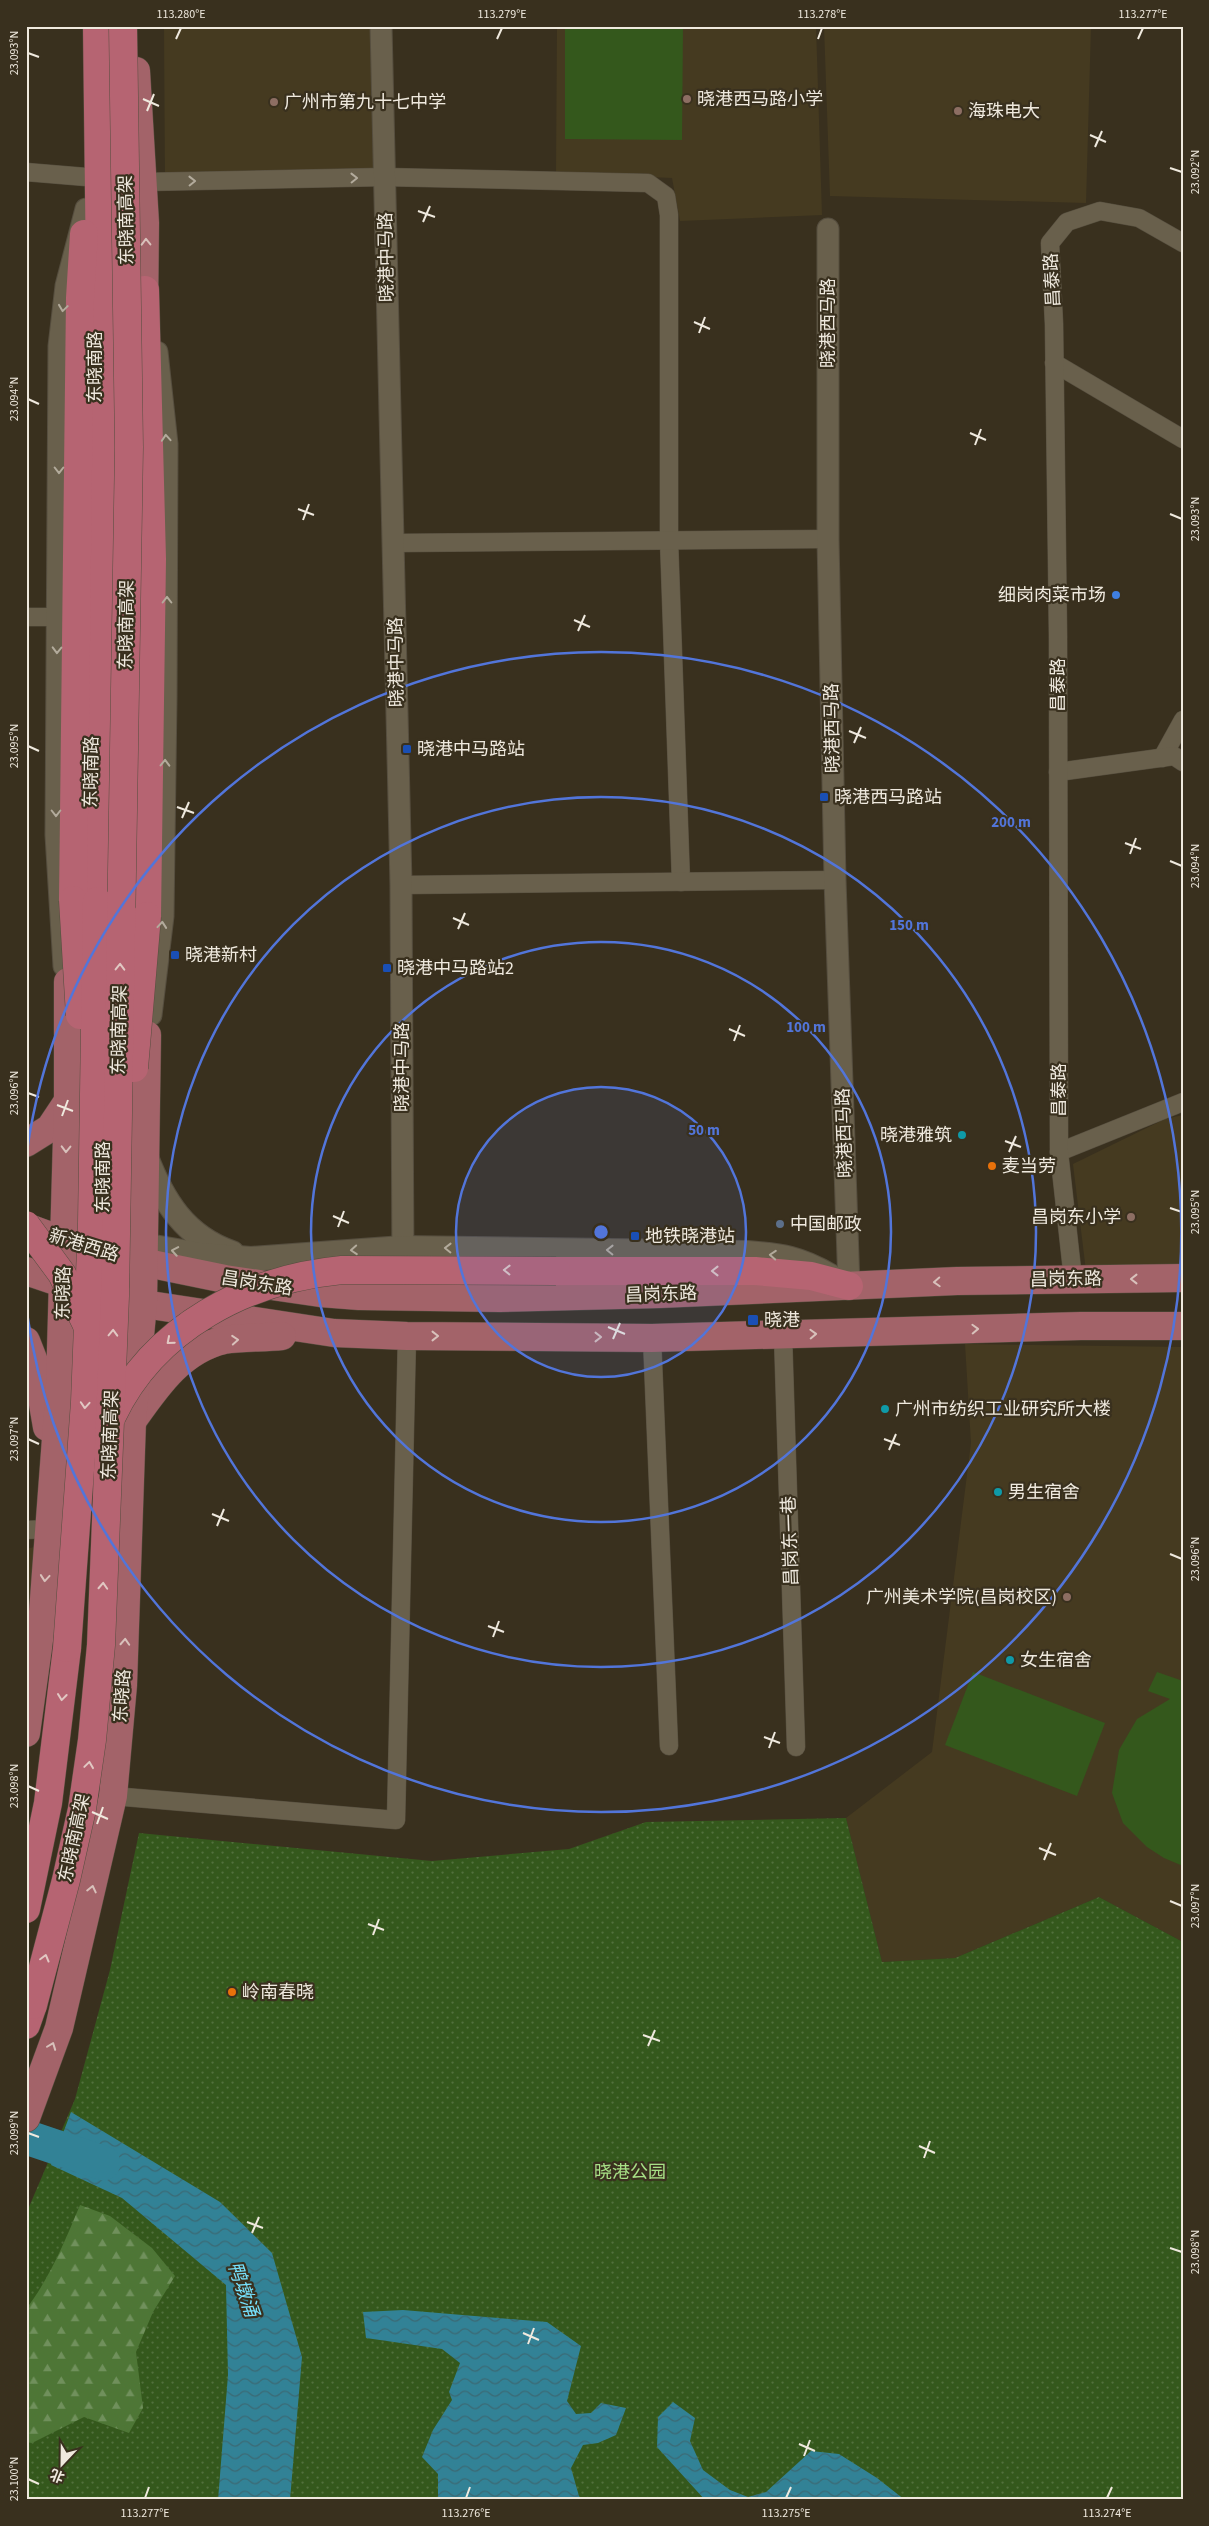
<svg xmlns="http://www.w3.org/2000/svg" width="1209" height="2526" viewBox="0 0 1209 2526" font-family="'Source Sans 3','Noto Sans SC',sans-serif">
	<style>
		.built { fill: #453a20 }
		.green { fill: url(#green-dots) }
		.forest { fill: url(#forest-firs) }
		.pitch { fill: #34581c }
		.water { fill: url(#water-waves) }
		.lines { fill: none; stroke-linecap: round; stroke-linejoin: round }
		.river { stroke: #328296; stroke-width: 35 }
		.minor-casing { stroke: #564e3f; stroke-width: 19 }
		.tertiary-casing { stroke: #564e3f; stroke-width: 23 }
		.secondary-casing { stroke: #564e3f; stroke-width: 26 }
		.primary-casing { stroke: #564e3f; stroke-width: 29 }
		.trunk-casing { stroke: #564e3f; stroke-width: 29 }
		.minor { stroke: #69604c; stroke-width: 18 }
		.tertiary { stroke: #69604c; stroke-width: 21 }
		.secondary { stroke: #69604c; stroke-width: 24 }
		.primary { stroke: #a36369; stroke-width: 28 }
		.trunk { stroke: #b66472; stroke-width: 28 }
		.trunk-bridge-casing { stroke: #564e3f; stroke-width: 29; stroke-linecap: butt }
		.trunk-bridge { stroke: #b66472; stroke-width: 28 }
		.oneway { stroke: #b3ab9c }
		.oneway2 { stroke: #d8c1bb }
		.oneway3 { stroke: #e1c8c3 }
		.ticks { fill: none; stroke: #efe9de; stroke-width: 2 }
		.ring { fill: none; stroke: #5275da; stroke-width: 2.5 }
		.education-dot { fill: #8d6e63; stroke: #39301e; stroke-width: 2 }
		.shop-dot { fill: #3f7fe0; stroke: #39301e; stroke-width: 2 }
		.transit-dot { fill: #1a4fb4; stroke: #39301e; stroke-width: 2 }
		.culture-dot { fill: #0f9aa8; stroke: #39301e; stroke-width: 2 }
		.food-dot { fill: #e8710a; stroke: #39301e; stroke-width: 2 }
		.service-dot { fill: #5c6f8a; stroke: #39301e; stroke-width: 2 }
		.labels { text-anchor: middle; stroke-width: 4.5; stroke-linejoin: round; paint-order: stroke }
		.poi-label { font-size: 18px; fill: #efe9de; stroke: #39301e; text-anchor: start }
		.street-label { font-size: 18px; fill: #efe9de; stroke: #39301e }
		.park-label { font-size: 18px; fill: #a7e086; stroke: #39301e }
		.water-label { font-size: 19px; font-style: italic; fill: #76e1fd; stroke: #39301e }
		.centre { fill: #5275da; stroke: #39301e; stroke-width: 2.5 }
		.ring-label { font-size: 15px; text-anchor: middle; font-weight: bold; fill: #5275da; stroke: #39301e; stroke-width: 4.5; stroke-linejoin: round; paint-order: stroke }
		.neatline { fill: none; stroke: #efe9de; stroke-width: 2 }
		.ticks-label { font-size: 12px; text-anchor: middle; fill: #efe9de }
	</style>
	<defs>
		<pattern id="green-dots" width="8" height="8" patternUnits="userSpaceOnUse" patternTransform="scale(1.25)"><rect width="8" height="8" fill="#34581c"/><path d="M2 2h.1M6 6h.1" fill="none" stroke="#52703d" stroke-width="1.8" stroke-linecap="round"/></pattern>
		<pattern id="forest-firs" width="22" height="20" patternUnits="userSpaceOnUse" patternTransform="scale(1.25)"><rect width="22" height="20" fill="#4e7636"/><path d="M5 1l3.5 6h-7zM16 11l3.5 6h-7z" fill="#70905c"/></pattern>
		<pattern id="water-waves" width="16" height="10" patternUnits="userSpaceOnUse" patternTransform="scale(1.25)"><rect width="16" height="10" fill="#328296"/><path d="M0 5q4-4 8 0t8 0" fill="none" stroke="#3b6a75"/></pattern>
	</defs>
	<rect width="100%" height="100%" fill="#39301e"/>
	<g class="built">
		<polygon points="164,26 381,26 384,177 165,181"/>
		<polygon points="557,26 816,26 822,215 680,221 672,178 556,173"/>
		<polygon points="824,26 1091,26 1086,203 830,196"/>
		<polygon points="1183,1115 1183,1271 1086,1271 1073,1164 1165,1119"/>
		<polygon points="965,1344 1183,1347 1183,1942 1099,1897 955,1958 882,1962 846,1818 932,1752 971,1443"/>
		<polygon points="34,1547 26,1645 26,1549"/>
	</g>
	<polygon class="green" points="846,1818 882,1962 955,1958 1099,1897 1183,1942 1183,2500 26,2500 26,2214 75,2099 110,1970 139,1833 432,1861 569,1849 646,1822"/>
	<path class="forest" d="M 80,2205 L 110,2216 L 152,2248 L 175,2276 L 153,2312 L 136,2352 L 143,2408 L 129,2433 L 84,2417 L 32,2443 L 26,2442 L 26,2309 C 50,2278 65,2241 80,2205 Z"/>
	<g class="pitch">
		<polygon points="565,26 683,26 682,140 565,139"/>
		<polygon points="973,1672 1105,1723 1077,1796 945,1745"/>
		<polygon points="1157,1672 1183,1681 1183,1866 1164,1858 1147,1847 1123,1823 1112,1793 1119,1750 1137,1719 1170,1699 1148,1691"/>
	</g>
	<g class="water">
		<polygon points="71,2112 220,2202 272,2253 302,2357 290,2500 218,2500 228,2375 226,2285 122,2198 51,2165"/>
		<polygon points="403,2310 547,2322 581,2346 567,2401 576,2414 591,2413 601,2403 626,2408 616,2435 598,2443 583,2445 571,2468 579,2496 582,2500 438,2500 438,2474 422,2457 433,2430 452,2400 449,2392 460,2363 442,2349 366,2338 363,2312"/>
		<polygon points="673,2402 695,2418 690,2441 703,2470 730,2490 748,2497 766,2492 811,2451 839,2454 877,2478 905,2500 705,2500 657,2447 658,2417"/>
	</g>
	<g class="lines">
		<polyline class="river" points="26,2137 103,2163"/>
		<g class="minor-casing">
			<g id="minor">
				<polyline points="26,172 86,177"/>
				<polyline points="143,182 384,177 648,183 666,196 669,215 669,540 681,882"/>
				<polyline points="1054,363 1183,439"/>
				<polyline points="393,543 828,539"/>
				<polyline points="26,617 58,617"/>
				<polyline points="1162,758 1183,720"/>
				<polyline points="1058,772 1174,756 1183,762"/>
				<polyline points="401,885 835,880"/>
				<polyline points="1059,1152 1183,1102"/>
				<polyline points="1073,1279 1059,1152 1058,636 1054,324 1050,243 1067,222 1100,211 1139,218 1183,243"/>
				<polyline points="783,1335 796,1747"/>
				<polyline points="652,1338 669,1746"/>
				<polyline points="26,1530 49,1529"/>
				<polyline points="113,1796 396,1820 407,1336"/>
			</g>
		</g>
		<g class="tertiary-casing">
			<g id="tertiary">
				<polyline points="381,26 401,885 403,1265"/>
				<polyline points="828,229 828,539 835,880 849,1286"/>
				<polyline points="64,966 56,835 59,346 66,286 86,209"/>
				<polyline points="151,1015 163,916 166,697 167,444 157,352"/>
			</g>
		</g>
		<g class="secondary-casing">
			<g id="secondary">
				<path d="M 146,1157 C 163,1201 185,1237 232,1253"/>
				<path d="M 125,1242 L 200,1255 L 251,1259 L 403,1248 L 747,1253 C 783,1256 799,1258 830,1276"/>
			</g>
		</g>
		<g class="primary-casing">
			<g id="primary">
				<polyline points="136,71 145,223 144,313"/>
				<polyline points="26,1143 50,1128 68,1101"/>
				<polyline points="26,1227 64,1241 142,1262 225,1279 320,1293 359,1296 500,1298 660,1294 957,1281 1183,1278"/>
				<polyline points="26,1271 85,1291"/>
				<polyline points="124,1301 334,1333 407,1336 652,1338 1081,1326 1183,1326"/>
				<polyline points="26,1341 37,1369 47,1427"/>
				<path d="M 133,1420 C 157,1386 181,1350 224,1340 C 243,1337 263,1338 282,1336"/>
				<polyline points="26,1733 43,1612 60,1385 68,1101 68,982"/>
				<polyline points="26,2118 59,2028 113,1796 123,1685 132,1421 143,1304 147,1035"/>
			</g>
		</g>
		<g class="trunk-casing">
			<g id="trunk">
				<polyline points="97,26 102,443 97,901"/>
				<polyline points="145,290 152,559 147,916"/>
				<polyline points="73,900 80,298 84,234"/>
				<polyline points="556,1271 755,1271 811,1276 849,1286"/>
				<polyline points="26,1909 48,1803 67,1648"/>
				<polyline points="26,2025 33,2005"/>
			</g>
		</g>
		<use href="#minor" class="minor"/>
		<use href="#tertiary" class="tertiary"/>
		<use href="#secondary" class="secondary"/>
		<use href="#primary" class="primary"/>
		<use href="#trunk" class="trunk"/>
		<g class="trunk-bridge-casing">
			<g id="trunk-bridge">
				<polyline points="73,900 80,1015"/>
				<polyline points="134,1068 147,916"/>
				<polyline points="26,1225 62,1274 86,1323"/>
				<path d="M 112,1416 C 154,1327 248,1279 342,1270 L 556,1271"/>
				<polyline points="67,1648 85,1402 92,1223 97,901"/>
				<polyline points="33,2005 66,1880 82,1809 92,1740 101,1645 115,1296 129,447 123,26"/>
			</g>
		</g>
		<use href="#trunk-bridge" class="trunk-bridge"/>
	</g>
	<defs><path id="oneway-chevron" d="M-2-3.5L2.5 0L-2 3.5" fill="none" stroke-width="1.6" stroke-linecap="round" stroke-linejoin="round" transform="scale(1.25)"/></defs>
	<g class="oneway">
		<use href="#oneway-chevron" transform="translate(354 178) rotate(-1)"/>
		<use href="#oneway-chevron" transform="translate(192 181) rotate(-1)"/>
		<use href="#oneway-chevron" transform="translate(63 308) rotate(98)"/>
		<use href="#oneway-chevron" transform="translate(166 438) rotate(-94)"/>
		<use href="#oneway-chevron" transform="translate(59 470) rotate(90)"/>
		<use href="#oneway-chevron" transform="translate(167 600) rotate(-90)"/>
		<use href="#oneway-chevron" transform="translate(57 650) rotate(91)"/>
		<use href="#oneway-chevron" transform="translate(165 763) rotate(-89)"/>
		<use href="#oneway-chevron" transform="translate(56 813) rotate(90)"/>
		<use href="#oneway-chevron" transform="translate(162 925) rotate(-85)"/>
		<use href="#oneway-chevron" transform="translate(448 1248) rotate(-179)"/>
		<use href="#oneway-chevron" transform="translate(354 1250) rotate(176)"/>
		<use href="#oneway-chevron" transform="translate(610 1250) rotate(-179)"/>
		<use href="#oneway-chevron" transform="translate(175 1251) rotate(-170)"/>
		<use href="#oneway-chevron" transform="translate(773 1255) rotate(-176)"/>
	</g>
	<g class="oneway2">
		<use href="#oneway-chevron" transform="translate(146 242) rotate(-91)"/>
		<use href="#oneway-chevron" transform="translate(66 1149) rotate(91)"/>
		<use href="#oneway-chevron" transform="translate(1134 1279) rotate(180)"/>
		<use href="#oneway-chevron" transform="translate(937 1282) rotate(177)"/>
		<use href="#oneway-chevron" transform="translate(975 1329) rotate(-2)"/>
		<use href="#oneway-chevron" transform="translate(813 1334) rotate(-2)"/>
		<use href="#oneway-chevron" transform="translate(435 1336)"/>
		<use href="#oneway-chevron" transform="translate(598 1337)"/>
		<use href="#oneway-chevron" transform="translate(235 1340) rotate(-4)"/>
		<use href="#oneway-chevron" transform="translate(45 1578) rotate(95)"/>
		<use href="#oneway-chevron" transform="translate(125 1642) rotate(-87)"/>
		<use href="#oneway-chevron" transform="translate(92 1889) rotate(-77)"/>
		<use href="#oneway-chevron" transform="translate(52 2046) rotate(-69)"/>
	</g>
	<g class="oneway3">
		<use href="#oneway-chevron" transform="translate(120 967) rotate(-89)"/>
		<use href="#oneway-chevron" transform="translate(507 1270) rotate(-179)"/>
		<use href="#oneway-chevron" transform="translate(715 1271) rotate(-180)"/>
		<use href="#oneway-chevron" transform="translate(113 1333) rotate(-88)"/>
		<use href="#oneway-chevron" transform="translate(170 1341) rotate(139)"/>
		<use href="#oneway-chevron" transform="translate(85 1405) rotate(94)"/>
		<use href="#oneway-chevron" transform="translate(103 1586) rotate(-87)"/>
		<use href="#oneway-chevron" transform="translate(62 1697) rotate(97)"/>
		<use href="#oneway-chevron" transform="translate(89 1765) rotate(-82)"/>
		<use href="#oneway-chevron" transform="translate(45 1958) rotate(-75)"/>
	</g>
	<path class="ticks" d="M 176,39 L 181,28M 497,39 L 502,28M 818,39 L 822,28M 1138,39 L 1143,28M 28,53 L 39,57M 143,99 L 159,106M 147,111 L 154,94M 1090,135 L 1106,142M 1095,147 L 1102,131M 1170,168 L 1182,172M 418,211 L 435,217M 423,222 L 430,206M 694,322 L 710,329M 699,333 L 705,317M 28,399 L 39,404M 970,433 L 986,440M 975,445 L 981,429M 298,509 L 314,515M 1170,514 L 1182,519M 303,520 L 309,504M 574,620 L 590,627M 578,631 L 585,615M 849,731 L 866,738M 854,743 L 861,727M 28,746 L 39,751M 177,807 L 194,813M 182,818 L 189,802M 1125,843 L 1141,849M 1130,854 L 1136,838M 1170,861 L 1182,866M 453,918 L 469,925M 458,929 L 465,913M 729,1029 L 745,1036M 734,1041 L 740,1025M 28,1093 L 39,1097M 57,1105 L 73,1111M 62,1116 L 68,1100M 1005,1141 L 1021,1147M 1009,1152 L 1016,1136M 1170,1208 L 1182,1212M 333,1216 L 349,1223M 338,1227 L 344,1211M 608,1327 L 625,1334M 613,1339 L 620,1323M 28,1439 L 39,1444M 884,1439 L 900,1445M 889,1450 L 896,1434M 212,1514 L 229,1521M 217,1526 L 224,1509M 1170,1554 L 1182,1559M 488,1626 L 504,1632M 493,1637 L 499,1621M 764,1737 L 780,1743M 769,1748 L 775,1732M 28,1786 L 39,1791M 92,1812 L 108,1819M 97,1824 L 103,1807M 1039,1848 L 1056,1855M 1044,1860 L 1051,1843M 1170,1901 L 1182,1906M 368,1924 L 384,1930M 373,1935 L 379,1919M 643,2035 L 660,2041M 648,2046 L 655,2030M 28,2133 L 39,2137M 919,2146 L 935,2153M 924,2158 L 930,2141M 247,2222 L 263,2228M 252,2233 L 259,2217M 1170,2248 L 1182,2252M 523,2333 L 539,2340M 528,2344 L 534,2328M 799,2444 L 815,2451M 804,2456 L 810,2440M 28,2479 L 39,2484M 145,2498 L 149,2487M 466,2498 L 470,2487M 786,2498 L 791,2487M 1107,2498 L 1112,2487"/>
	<circle cx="601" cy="1232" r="145" fill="#5275da" fill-opacity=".12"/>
	<g class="ring">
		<circle cx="601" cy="1232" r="145"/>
		<circle cx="601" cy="1232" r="290"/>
		<circle cx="601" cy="1232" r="435"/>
		<path d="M27 1151A580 580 0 1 1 27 1313"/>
	</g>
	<g class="education-dot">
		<circle cx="687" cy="99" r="5"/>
		<circle cx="274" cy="102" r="5"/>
		<circle cx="958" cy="111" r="5"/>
		<circle cx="1131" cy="1217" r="5"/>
		<circle cx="1067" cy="1597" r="5"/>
	</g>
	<circle class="shop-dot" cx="1116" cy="595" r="5"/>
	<g class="transit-dot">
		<rect x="402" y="744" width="10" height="10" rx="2.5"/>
		<rect x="819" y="792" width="10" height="10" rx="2.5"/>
		<rect x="170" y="950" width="10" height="10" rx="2.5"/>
		<rect x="382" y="963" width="10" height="10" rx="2.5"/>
		<rect x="630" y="1231" width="10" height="10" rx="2.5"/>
		<rect x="747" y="1314" width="12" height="12" rx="2.5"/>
	</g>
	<g class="culture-dot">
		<circle cx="962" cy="1135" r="5"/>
		<circle cx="885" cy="1409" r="5"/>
		<circle cx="998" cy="1492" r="5"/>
		<circle cx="1010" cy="1660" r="5"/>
	</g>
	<g class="food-dot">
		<circle cx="992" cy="1166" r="5"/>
		<circle cx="232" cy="1992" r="5"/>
	</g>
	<circle class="service-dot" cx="780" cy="1224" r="5"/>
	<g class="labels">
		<g class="poi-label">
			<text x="697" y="105">晓港西马路小学</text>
			<text x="284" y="108">广州市第九十七中学</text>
			<text x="968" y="117">海珠电大</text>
			<text x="1106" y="601" text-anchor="end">细岗肉菜市场</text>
			<text x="417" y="755">晓港中马路站</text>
			<text x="834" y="803">晓港西马路站</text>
			<text x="185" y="961">晓港新村</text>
			<text x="397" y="974">晓港中马路站2</text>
			<text x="952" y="1141" text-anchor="end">晓港雅筑</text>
			<text x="1002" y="1172">麦当劳</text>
			<text x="1121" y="1223" text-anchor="end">昌岗东小学</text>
			<text x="790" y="1230">中国邮政</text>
			<text x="645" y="1242">地铁晓港站</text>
			<text x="764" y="1326">晓港</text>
			<text x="895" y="1415">广州市纺织工业研究所大楼</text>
			<text x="1008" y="1498">男生宿舍</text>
			<text x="1057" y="1603" text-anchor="end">广州美术学院(昌岗校区)</text>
			<text x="1020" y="1666">女生宿舍</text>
			<text x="242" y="1998">岭南春晓</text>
		</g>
		<g class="street-label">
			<text transform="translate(126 220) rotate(-91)" y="6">东晓南高架</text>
			<text transform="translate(386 257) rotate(-91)" y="6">晓港中马路</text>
			<text transform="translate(1052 280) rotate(-93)" y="6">昌泰路</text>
			<text transform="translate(828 323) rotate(-90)" y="6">晓港西马路</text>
			<text transform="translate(95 367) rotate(-90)" y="6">东晓南路</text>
			<text transform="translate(126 625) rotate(-89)" y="6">东晓南高架</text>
			<text transform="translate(396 662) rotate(-91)" y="6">晓港中马路</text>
			<text transform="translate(1058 685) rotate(-90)" y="6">昌泰路</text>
			<text transform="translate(832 728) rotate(-91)" y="6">晓港西马路</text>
			<text transform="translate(91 772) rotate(-89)" y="6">东晓南路</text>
			<text transform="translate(119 1030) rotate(-89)" y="6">东晓南高架</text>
			<text transform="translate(402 1067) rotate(-90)" y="6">晓港中马路</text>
			<text transform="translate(1059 1090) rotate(-90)" y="6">昌泰路</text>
			<text transform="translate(844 1133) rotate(-92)" y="6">晓港西马路</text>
			<text transform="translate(103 1177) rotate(-90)" y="6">东晓南路</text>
			<text transform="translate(84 1245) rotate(17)" y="6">新港西路</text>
			<text transform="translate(1066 1279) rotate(-1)" y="6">昌岗东路</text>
			<text transform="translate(257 1283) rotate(9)" y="6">昌岗东路</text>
			<text transform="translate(63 1293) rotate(-89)" y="6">东晓路</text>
			<text transform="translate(661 1294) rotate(-2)" y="6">昌岗东路</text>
			<text transform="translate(110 1435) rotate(-88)" y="6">东晓南高架</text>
			<text transform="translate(790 1541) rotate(-92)" y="6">昌岗东一巷</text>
			<text transform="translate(122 1696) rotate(-86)" y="6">东晓路</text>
			<text transform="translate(74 1838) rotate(-78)" y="6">东晓南高架</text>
		</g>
		<g class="park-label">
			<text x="630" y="2178">晓港公园</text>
		</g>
		<g class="water-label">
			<text transform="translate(244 2289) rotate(71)" y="7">鸭墩涌</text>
		</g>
	</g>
	<circle cx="601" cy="1232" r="8" class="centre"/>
	<g class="ring-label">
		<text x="1011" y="827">200 m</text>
		<text x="909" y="930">150 m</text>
		<text x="806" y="1032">100 m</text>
		<text x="704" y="1135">50 m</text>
	</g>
	<rect width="1209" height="2526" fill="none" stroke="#39301e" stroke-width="55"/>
	<g transform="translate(62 2464) rotate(202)" stroke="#39301e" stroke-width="4" paint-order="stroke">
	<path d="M0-4L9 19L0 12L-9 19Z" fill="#efe9de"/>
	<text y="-8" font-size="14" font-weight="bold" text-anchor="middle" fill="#efe9de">北</text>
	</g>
	<rect x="28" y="28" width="1154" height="2470" class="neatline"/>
	<g class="ticks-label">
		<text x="181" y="18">113.280°E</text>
		<text x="502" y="18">113.279°E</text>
		<text x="822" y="18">113.278°E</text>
		<text x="1143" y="18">113.277°E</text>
		<text transform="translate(14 53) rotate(-90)" y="4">23.093°N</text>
		<text transform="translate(1195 172) rotate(-90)" y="4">23.092°N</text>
		<text transform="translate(14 399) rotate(-90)" y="4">23.094°N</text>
		<text transform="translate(1195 519) rotate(-90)" y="4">23.093°N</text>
		<text transform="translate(14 746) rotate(-90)" y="4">23.095°N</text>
		<text transform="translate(1195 866) rotate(-90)" y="4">23.094°N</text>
		<text transform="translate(14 1093) rotate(-90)" y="4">23.096°N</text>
		<text transform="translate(1195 1212) rotate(-90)" y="4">23.095°N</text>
		<text transform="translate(14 1439) rotate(-90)" y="4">23.097°N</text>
		<text transform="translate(1195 1559) rotate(-90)" y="4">23.096°N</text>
		<text transform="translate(14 1786) rotate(-90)" y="4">23.098°N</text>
		<text transform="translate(1195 1906) rotate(-90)" y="4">23.097°N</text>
		<text transform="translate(14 2133) rotate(-90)" y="4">23.099°N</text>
		<text transform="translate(1195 2252) rotate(-90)" y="4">23.098°N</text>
		<text transform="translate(14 2479) rotate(-90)" y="4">23.100°N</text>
		<text x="145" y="2517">113.277°E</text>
		<text x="466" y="2517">113.276°E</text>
		<text x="786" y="2517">113.275°E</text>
		<text x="1107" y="2517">113.274°E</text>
	</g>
</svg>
